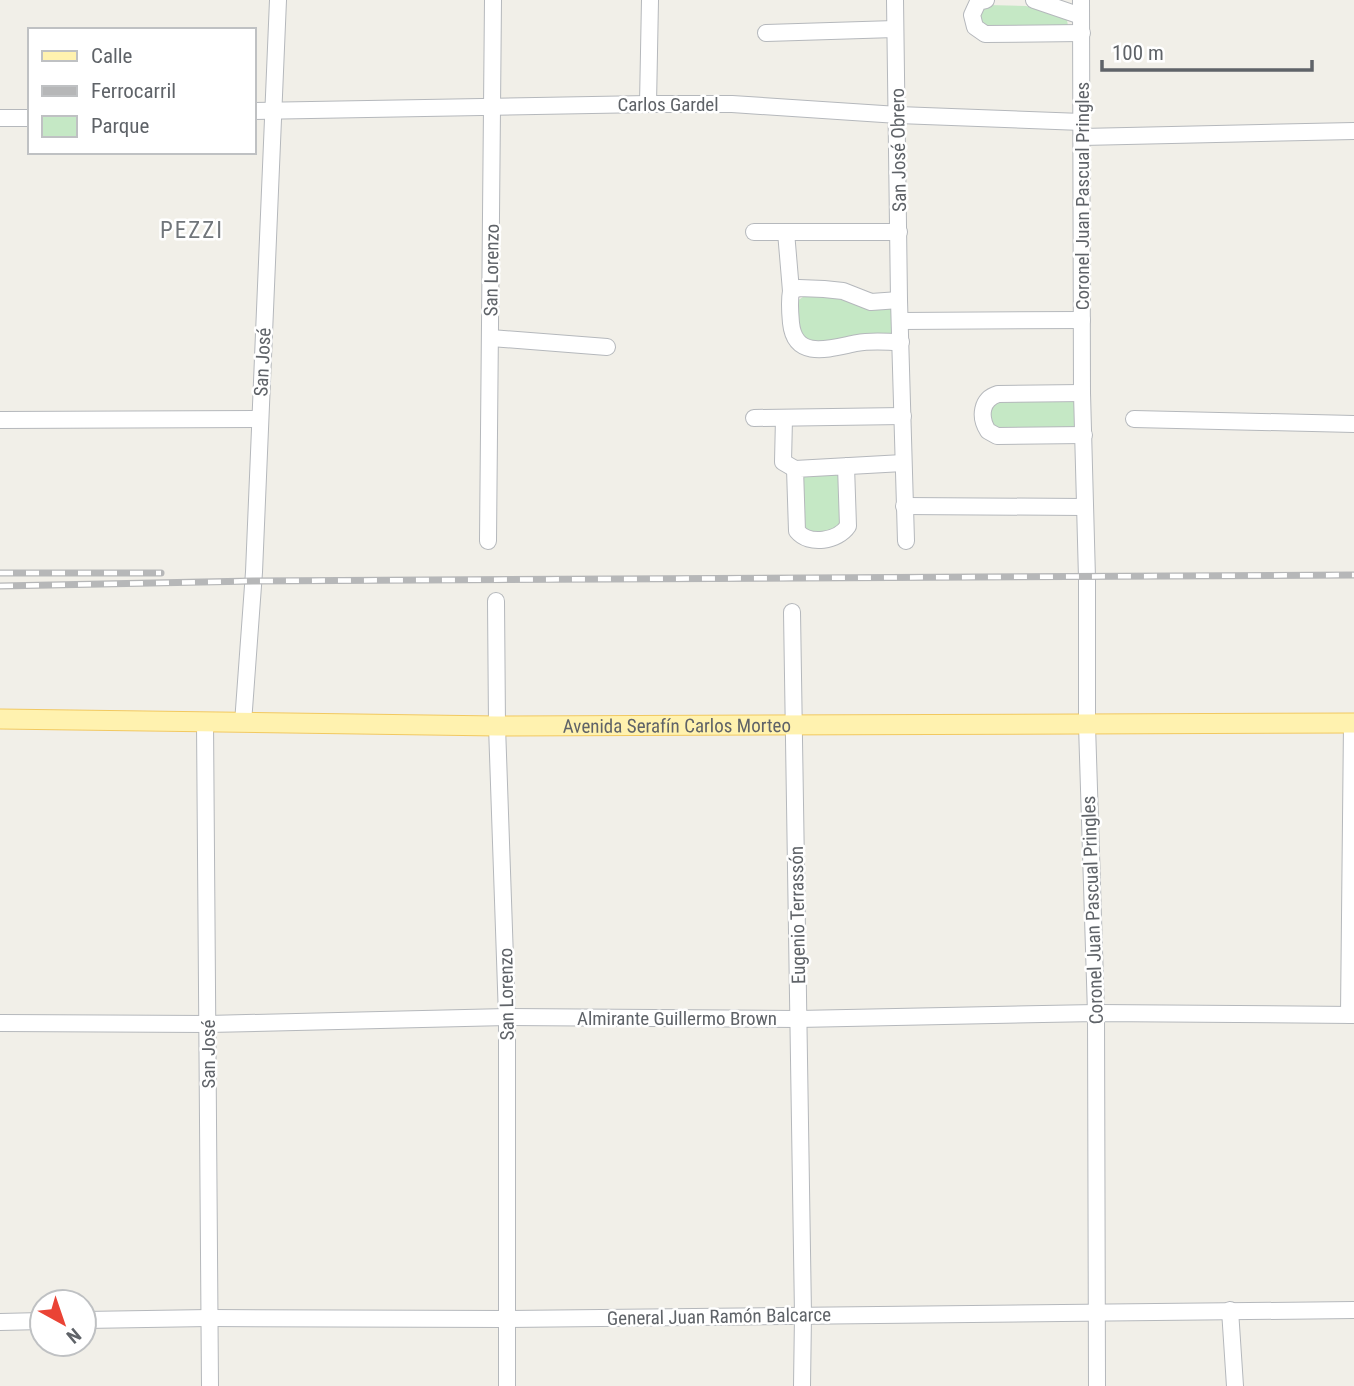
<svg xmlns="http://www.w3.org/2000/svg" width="1354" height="1386" viewBox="0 0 1354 1386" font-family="'Roboto Condensed',sans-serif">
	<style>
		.green { fill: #c5e8c5 }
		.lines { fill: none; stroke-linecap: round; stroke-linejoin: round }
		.minor-casing { stroke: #b5b8bc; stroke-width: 18 }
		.major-casing { stroke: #f2c960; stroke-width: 21 }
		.minor { stroke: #fff; stroke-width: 16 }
		.major { stroke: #fff2af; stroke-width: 19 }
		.rail-casing { stroke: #b6b7b8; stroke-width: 7 }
		.rail { stroke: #fff; stroke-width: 4.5; stroke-dasharray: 13; stroke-linecap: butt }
		.labels { text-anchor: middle; stroke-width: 5; stroke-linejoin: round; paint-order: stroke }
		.street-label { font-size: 19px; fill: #5f6368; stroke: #fff }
		.quarter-label { font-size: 23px; letter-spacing: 2px; fill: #70757a; stroke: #fff }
	</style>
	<rect width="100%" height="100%" fill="#f1efe8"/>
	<g class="green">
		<polygon points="988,5 1026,6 1067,20 1068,26 987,31 977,14 982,7"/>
		<path d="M 806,295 L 835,297 L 892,307 L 891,334 C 863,338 833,345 806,339 L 796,325 L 797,301 Z"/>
		<polygon points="1075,398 1075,428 1000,429 990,424 991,408 998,400"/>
		<polygon points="839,472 843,521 840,528 815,535 803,526 801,475"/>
	</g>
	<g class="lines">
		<g class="minor-casing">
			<g id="minor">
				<polyline points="895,0 899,300 906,541"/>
				<polyline points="986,0 978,2 972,15 975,27 985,34 1082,33"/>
				<polyline points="1034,0 1081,16"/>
				<polyline points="1081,0 1082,393 1087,578 1087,725 1096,1013 1097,1386"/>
				<polyline points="766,33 895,29"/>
				<polyline points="648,104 650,0"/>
				<polyline points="254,111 648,104 732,104 898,115 1082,122"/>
				<polyline points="0,118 30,118"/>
				<polyline points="1082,137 1354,131"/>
				<polyline points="754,232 899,232"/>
				<polyline points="786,232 791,291"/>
				<path d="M 899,300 L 871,302 L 843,291 L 824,289 L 799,288 L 791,291 C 789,302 790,312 791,323 C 795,361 831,348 857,343 C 871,340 887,342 901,342"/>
				<polyline points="901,321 1082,320"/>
				<polyline points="491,338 607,347"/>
				<path d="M 1082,393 L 998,394 C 981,399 979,417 988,431 L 997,436 L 1084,435"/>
				<polyline points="754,418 903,416"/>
				<polyline points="784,418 783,462 795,469"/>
				<polyline points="1134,419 1354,424"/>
				<polyline points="0,420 259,419"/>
				<path d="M 846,466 L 848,526 C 838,541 809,546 797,531 L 795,469 L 903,463"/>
				<polyline points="904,506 1084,507"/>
				<polyline points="488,541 493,0"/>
				<polyline points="496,601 497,726 507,1017 507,1386"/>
				<polyline points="792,612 803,1315 802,1386"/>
				<polyline points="205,722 210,1386"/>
				<polyline points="243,723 254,572 278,0"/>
				<polyline points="1349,1015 1352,723"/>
				<polyline points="0,1023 208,1024 507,1017 798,1019 1096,1013 1354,1015"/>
				<polyline points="1230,1310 1235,1386"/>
				<polyline points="84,1320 209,1318 507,1319 1354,1310"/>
				<polyline points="0,1322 42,1321"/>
			</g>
		</g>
		<g class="major-casing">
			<g id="major">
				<path id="s1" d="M 0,719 L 497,726 L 1354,723"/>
			</g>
		</g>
		<use href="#minor" class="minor"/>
		<use href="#major" class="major"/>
		<g class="rail-casing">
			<g id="rail">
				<polyline points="0,573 161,573"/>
				<polyline points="0,586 253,581 1354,575"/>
			</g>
		</g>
		<use href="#rail" class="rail"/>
	</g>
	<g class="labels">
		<g class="street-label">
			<text x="668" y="111">Carlos Gardel</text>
			<text transform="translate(898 150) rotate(-91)" y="7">San José Obrero</text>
			<text transform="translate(1082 196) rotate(-90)" y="7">Coronel Juan Pascual Pringles</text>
			<text transform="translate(491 270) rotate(-89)" y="7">San Lorenzo</text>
			<text transform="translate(262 362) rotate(-87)" y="7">San José</text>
			<text dy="7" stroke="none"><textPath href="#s1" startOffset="677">Avenida Serafín Carlos Morteo</textPath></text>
			<text transform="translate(1092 910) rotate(-92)" y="7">Coronel Juan Pascual Pringles</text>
			<text transform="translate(797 915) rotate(-91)" y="7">Eugenio Terrassón</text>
			<text transform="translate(506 994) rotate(-91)" y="7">San Lorenzo</text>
			<text x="677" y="1025">Almirante Guillermo Brown</text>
			<text transform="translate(208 1054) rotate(-90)" y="7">San José</text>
			<text transform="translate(719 1316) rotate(-1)" y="7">General Juan Ramón Balcarce</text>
		</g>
		<g class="quarter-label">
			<text x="192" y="238">PEZZI</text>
		</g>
	</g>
	<rect x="28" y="28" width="228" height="126" fill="#ffffff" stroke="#bfc1c3" stroke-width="2"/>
	<rect x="42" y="51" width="35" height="10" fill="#fff2af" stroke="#bfc1c3" stroke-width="2"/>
	<text x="91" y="63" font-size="21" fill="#5f6368">Calle</text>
	<rect x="42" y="86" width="35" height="10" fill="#b6b7b8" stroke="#bfc1c3" stroke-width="2"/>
	<text x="91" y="98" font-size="21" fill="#5f6368">Ferrocarril</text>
	<rect x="42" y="116" width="35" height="21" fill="#c5e8c5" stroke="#bfc1c3" stroke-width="2"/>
	<text x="91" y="133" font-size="21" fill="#5f6368">Parque</text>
	<g transform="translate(63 1323) rotate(140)"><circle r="33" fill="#ffffff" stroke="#bfc1c3" stroke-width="2"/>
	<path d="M0-5L12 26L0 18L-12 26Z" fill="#ea4335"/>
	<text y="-10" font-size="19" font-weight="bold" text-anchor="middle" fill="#5f6368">N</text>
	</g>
	<path d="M1102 60v10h210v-10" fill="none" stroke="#5f6368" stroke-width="3.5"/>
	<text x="1112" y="60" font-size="21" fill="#5f6368" stroke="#ffffff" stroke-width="5" paint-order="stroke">100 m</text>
</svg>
